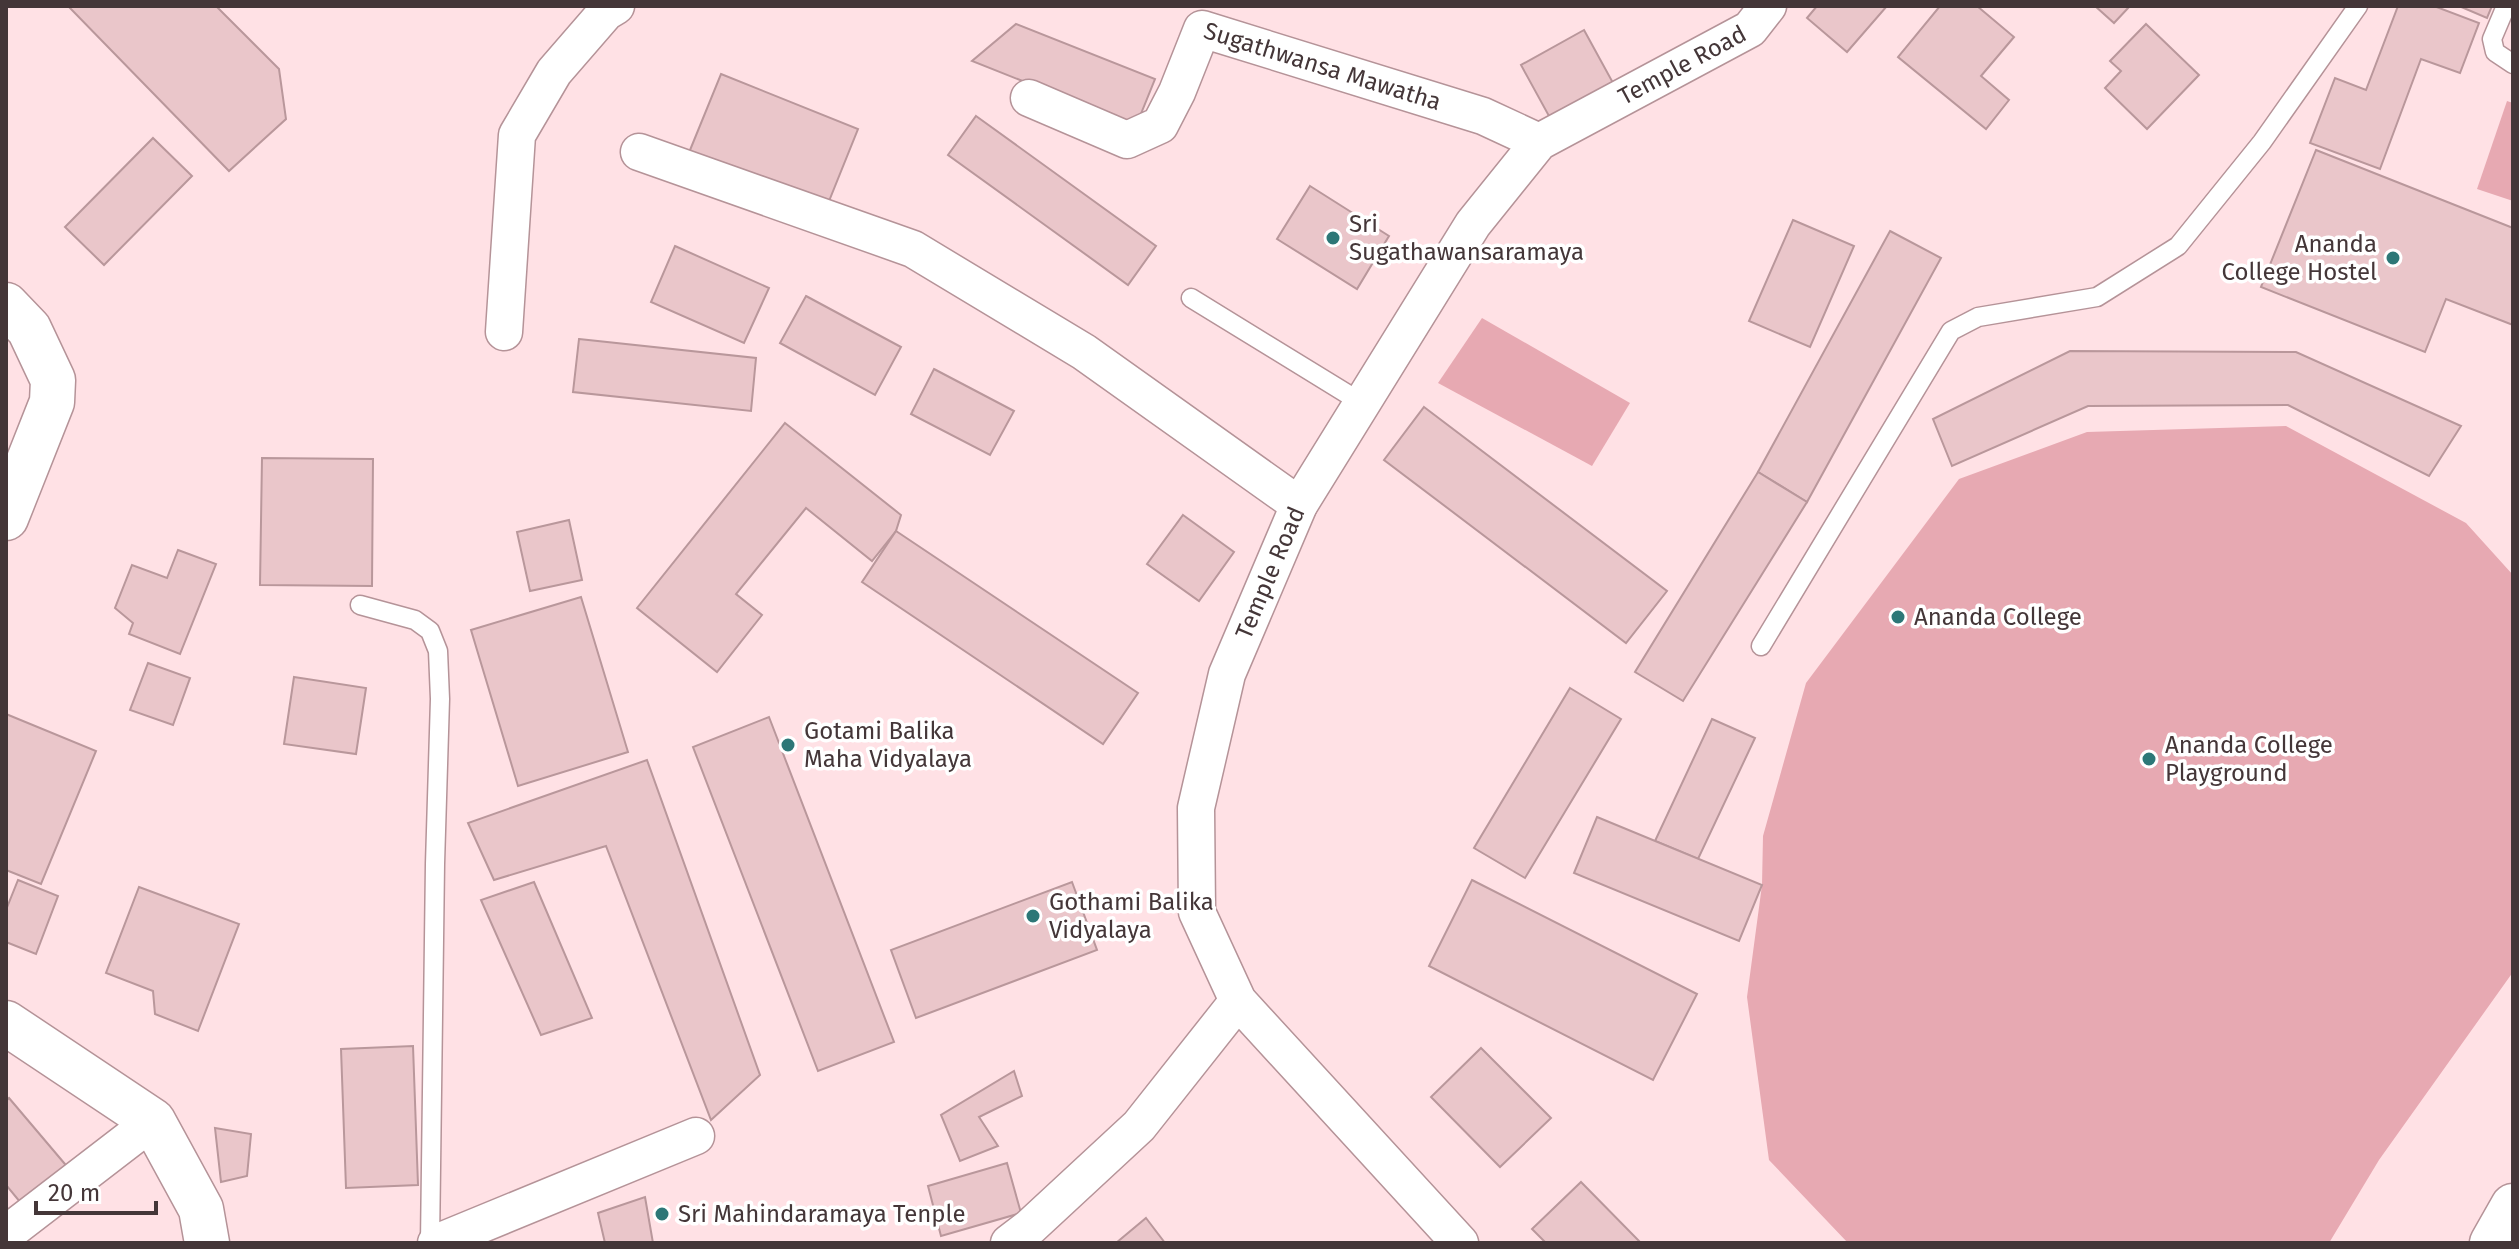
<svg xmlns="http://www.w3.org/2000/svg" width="2519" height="1249" viewBox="0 0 2519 1249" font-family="'Fira Sans',sans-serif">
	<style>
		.green { fill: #e7a9b2 }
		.building { fill: #eac6ca; stroke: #b9979b; stroke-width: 2 }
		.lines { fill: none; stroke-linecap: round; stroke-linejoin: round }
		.service-casing { stroke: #b59398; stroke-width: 21 }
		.minor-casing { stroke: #b59398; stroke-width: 39 }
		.tertiary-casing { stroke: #b59398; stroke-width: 47 }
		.secondary-casing { stroke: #b59398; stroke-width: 47 }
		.service { stroke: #fff; stroke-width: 18 }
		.minor { stroke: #fff; stroke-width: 36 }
		.tertiary { stroke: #fff; stroke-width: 44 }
		.secondary { stroke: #fff; stroke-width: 44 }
		.poi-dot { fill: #2d7777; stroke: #fff; stroke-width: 3 }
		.labels { text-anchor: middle; stroke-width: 7; stroke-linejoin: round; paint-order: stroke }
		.street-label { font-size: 24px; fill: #443638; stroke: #fff }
		.poi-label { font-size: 24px; fill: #443638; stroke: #fff; text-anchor: start }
	</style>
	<rect width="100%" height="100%" fill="#ffe1e5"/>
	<g class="green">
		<polygon points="2507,101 2513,103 2513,201 2477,189"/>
		<polygon points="1482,318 1630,403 1592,466 1438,383"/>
		<polygon points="2286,426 2466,523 2513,575 2513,972 2379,1160 2329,1243 1848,1243 1769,1160 1747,997 1762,885 1763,836 1806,683 1959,479 2087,432"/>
	</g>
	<g class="building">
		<polygon points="68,6 216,6 279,69 286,119 229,171"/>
		<polygon points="1817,6 1887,6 1847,52 1807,18"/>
		<polygon points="1940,6 1977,6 2014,37 1981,76 2009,100 1986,129 1898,57"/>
		<polygon points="2095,6 2130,6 2114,23"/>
		<polygon points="2398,6 2434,6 2479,23 2460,73 2421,59 2380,169 2310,143 2335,78 2366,90"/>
		<polygon points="2459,6 2492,6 2487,18"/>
		<polygon points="1016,24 1155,79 1136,126 972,61"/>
		<polygon points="2146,24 2199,75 2147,129 2105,88 2121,71 2110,61"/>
		<polygon points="1584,30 1618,92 1555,127 1521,65"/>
		<polygon points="721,74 858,129 825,211 688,155"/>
		<polygon points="976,116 1156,246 1128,285 948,155"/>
		<polygon points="153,138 192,176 104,265 65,227"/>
		<polygon points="2316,150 2513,228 2513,325 2446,299 2425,352 2261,287"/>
		<polygon points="1310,186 1389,236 1357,289 1277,239"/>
		<polygon points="1793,220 1854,246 1810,347 1749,321"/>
		<polygon points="1890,231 1941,258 1807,502 1758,472"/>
		<polygon points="675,246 769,288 744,343 651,302"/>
		<polygon points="806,296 901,347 875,395 780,343"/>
		<polygon points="579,339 756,358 751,411 573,392"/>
		<polygon points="2070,351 2296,352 2461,426 2429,476 2288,405 2088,406 1952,466 1933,419"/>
		<polygon points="934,369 1014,411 990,455 911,414"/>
		<polygon points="1424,407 1667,591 1626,643 1384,460"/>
		<polygon points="785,423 901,515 896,531 872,561 806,508 736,594 762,615 717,672 637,608"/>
		<polygon points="262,458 373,459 372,586 260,585"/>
		<polygon points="1758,472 1807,502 1683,701 1635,672"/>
		<polygon points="1183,515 1234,552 1199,601 1147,564"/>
		<polygon points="569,520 582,580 530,591 517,532"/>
		<polygon points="896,531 1138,693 1103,744 862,582"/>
		<polygon points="178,550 216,564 180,654 129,634 133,623 115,608 132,565 167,578"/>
		<polygon points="581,597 628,752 518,786 471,630"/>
		<polygon points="148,663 190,678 173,725 130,710"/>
		<polygon points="294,677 366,688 356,754 284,744"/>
		<polygon points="1570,688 1621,719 1525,878 1474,848"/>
		<polygon points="6,714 96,751 41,884 6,870"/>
		<polygon points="769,717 894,1042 818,1071 693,747"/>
		<polygon points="1712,719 1755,738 1698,859 1655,841"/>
		<polygon points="647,760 760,1075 711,1120 606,846 494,880 468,823"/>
		<polygon points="1597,817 1762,885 1739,941 1574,873"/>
		<polygon points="18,880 58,896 36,954 6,942 6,910"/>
		<polygon points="1472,880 1697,994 1653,1080 1429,966"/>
		<polygon points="534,882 592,1018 541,1035 481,900"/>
		<polygon points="1072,882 1097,950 916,1018 891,950"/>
		<polygon points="139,887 239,924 198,1031 155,1014 153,991 106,973"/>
		<polygon points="413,1046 418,1185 346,1188 341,1049"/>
		<polygon points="1481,1048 1551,1118 1500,1167 1431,1097"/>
		<polygon points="1014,1071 1022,1096 979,1117 998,1146 960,1161 941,1115"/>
		<polygon points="9,1098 70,1170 25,1208 6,1185 6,1101"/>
		<polygon points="215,1128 251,1134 247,1176 221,1182"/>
		<polygon points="1007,1163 1021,1213 941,1236 928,1186"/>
		<polygon points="1581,1182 1641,1243 1546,1243 1532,1229"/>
		<polygon points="645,1197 653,1243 605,1243 598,1213"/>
		<polygon points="1146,1218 1165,1243 1116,1243"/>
	</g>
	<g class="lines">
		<g class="service-casing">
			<g id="service">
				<polyline points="2506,6 2492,39 2495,52 2513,64"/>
				<polyline points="1191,298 1362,403"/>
				<polyline points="360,605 415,620 430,631 438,651 440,699 435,864 430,1243"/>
				<polyline points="1761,646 1951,331 1978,317 2097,297 2178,246 2262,142 2358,6"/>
			</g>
		</g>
		<g class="minor-casing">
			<g id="minor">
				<path id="s1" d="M 1029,98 L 1127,140 L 1160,125 L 1177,92 L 1202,29 L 1483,116 L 1539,142"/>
				<polyline points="639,152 913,249 1084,352 1299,505"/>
				<polyline points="504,332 517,135 554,72 606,12 616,6"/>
				<polyline points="6,1234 153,1121"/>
				<polyline points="436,1243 696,1136"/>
				<polyline points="1009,1243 1030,1227 1139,1126 1238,1001"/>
				<path id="s2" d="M 1460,1243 L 1238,1001 L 1197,912 L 1196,808 L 1227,674 L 1299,505 L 1473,224 L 1539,142 L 1750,29 L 1768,6"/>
			</g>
		</g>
		<g class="tertiary-casing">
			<g id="tertiary">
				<polyline points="6,305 29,329 53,380 52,402 6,518"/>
				<polyline points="2492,1243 2513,1206"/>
			</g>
		</g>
		<g class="secondary-casing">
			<polyline id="secondary" points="6,1023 153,1121 201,1209 207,1243"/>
		</g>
		<use href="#service" class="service"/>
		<use href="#minor" class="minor"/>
		<use href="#tertiary" class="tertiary"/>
		<use href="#secondary" class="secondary"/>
	</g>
	<g class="poi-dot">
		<circle cx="1333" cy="238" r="8"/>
		<circle cx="2393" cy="258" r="8"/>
		<circle cx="1898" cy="617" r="8"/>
		<circle cx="788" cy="745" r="8"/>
		<circle cx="2149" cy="759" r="8"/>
		<circle cx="1033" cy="916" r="8"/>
		<circle cx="662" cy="1214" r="8"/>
	</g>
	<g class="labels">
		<g class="street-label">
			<text dy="8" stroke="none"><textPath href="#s2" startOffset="1450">Temple Road</textPath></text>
			<text dy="8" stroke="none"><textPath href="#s1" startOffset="374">Sugathwansa Mawatha</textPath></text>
			<text dy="8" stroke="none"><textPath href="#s2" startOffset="778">Temple Road</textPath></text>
		</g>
		<g class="poi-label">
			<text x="1349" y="232">Sri<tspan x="1349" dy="28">Sugathawansaramaya</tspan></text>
			<text x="2377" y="252" text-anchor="end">Ananda<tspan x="2377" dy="28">College Hostel</tspan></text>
			<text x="1914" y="625">Ananda College</text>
			<text x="804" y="739">Gotami Balika<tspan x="804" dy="28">Maha Vidyalaya</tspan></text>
			<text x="2165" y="753">Ananda College<tspan x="2165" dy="28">Playground</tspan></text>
			<text x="1049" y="910">Gothami Balika<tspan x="1049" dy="28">Vidyalaya</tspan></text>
			<text x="678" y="1222">Sri Mahindaramaya Tenple</text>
		</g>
	</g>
	<rect width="2519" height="1249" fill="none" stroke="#443638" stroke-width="16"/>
	<path d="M36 1201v12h120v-12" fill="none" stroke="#443638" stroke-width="4"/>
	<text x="48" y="1201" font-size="24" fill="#443638" stroke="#ffffff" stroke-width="6" paint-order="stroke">20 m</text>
</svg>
